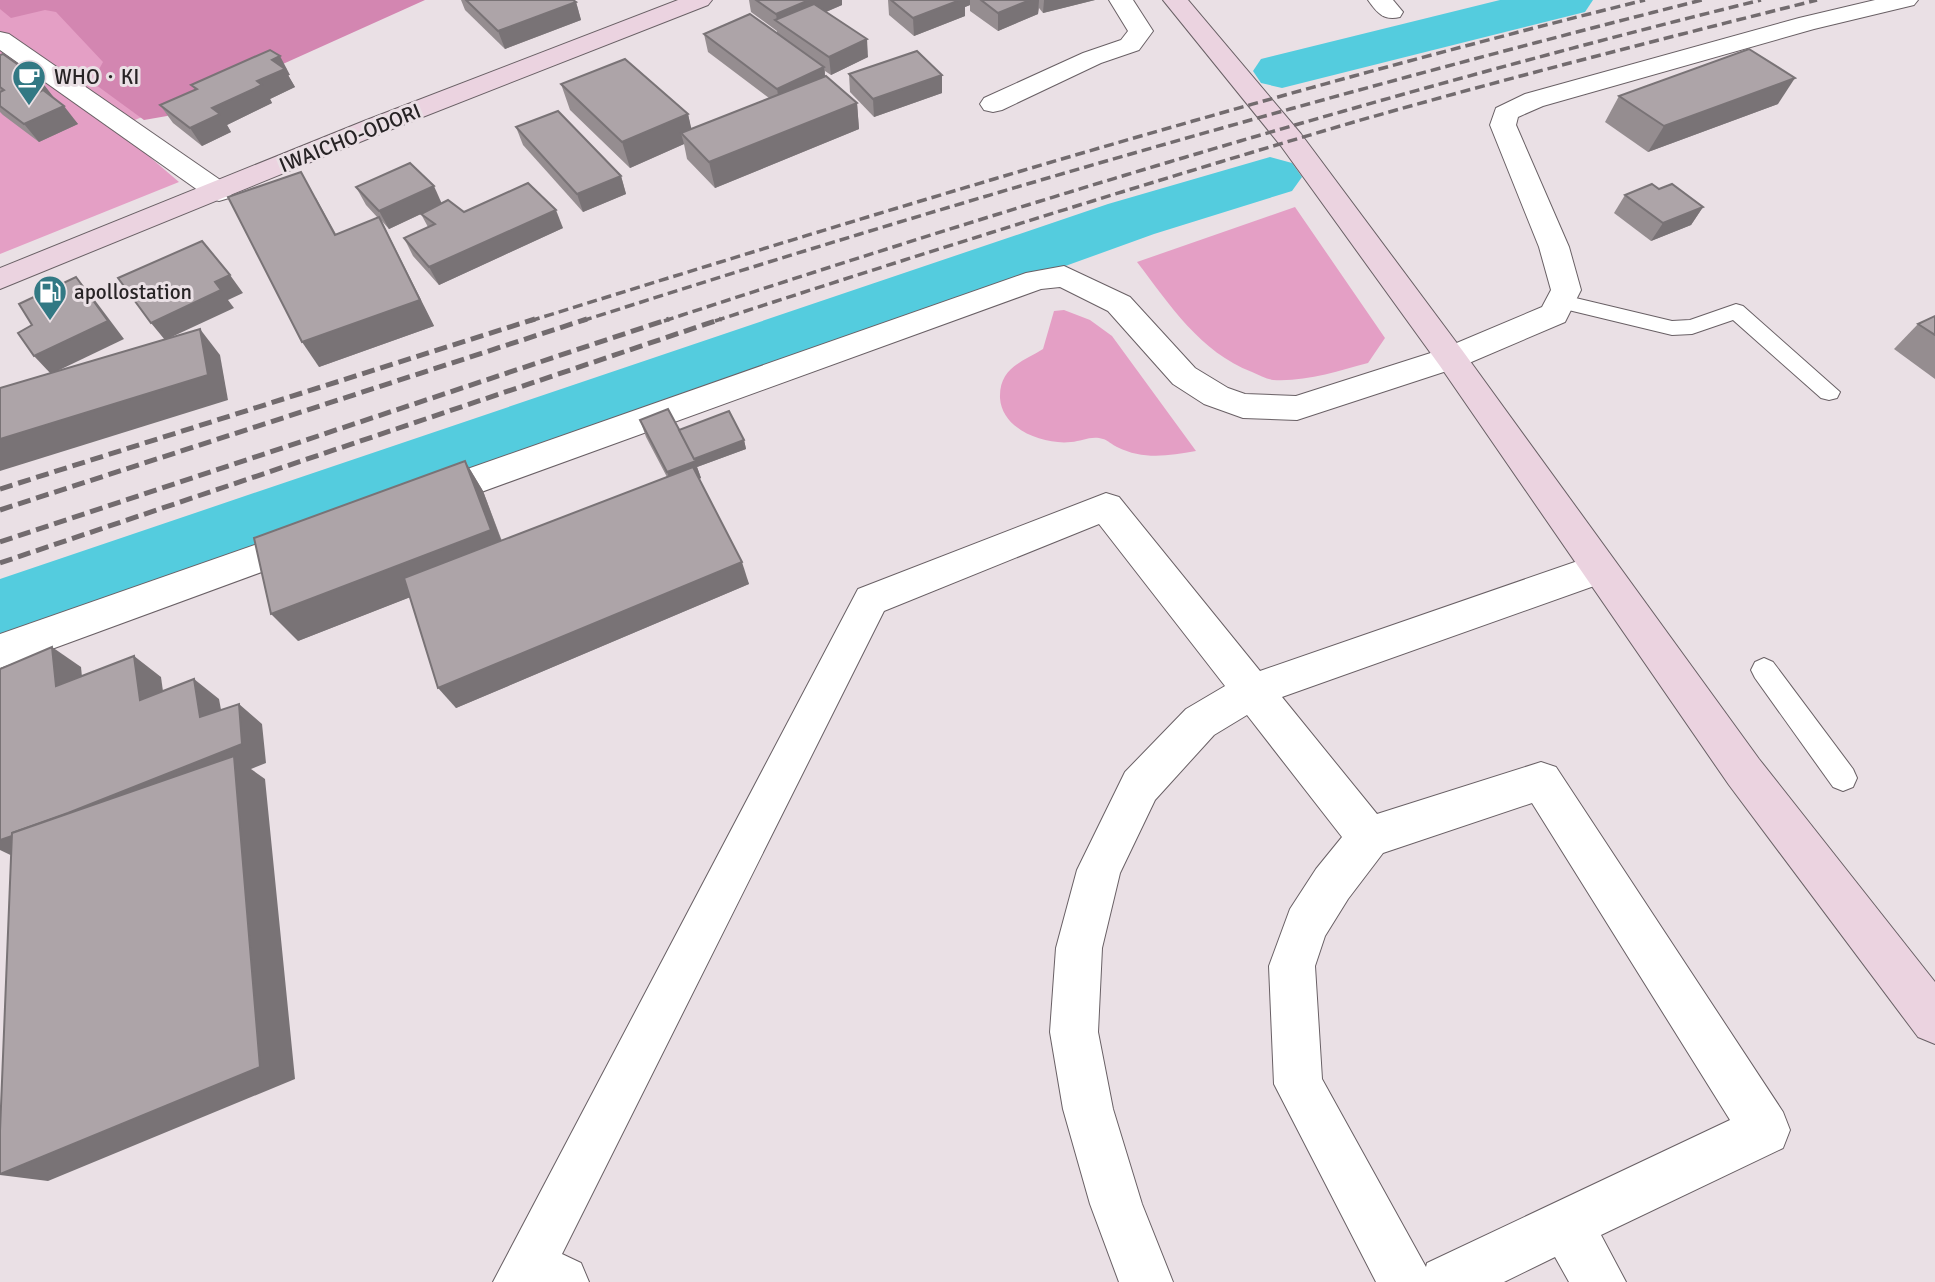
<svg xmlns="http://www.w3.org/2000/svg" width="1935" height="1282" viewBox="0 0 1935 1282" font-family="Signika,sans-serif">
	<style>
		.green { fill: #e49fc5 }
		.forest { fill: #d386b1 }
		.lines { fill: none; stroke-linecap: round; stroke-linejoin: round }
		.river { fill: #54ccde; fill-rule: evenodd }
		.lane-casing { stroke: #696065; stroke-width: 2 }
		.street-casing { stroke: #696065; stroke-width: 2 }
		.secondary-casing { stroke: #696065; stroke-width: 2 }
		.lane { fill: #fff; fill-rule: evenodd }
		.street { fill: #fff; fill-rule: evenodd }
		.secondary { fill: #ebd3e0; fill-rule: evenodd }
		.rail-far1 { stroke: #726b6e; stroke-width: 3.5; stroke-dasharray: 10 5; stroke-linecap: butt }
		.rail { stroke: #726b6e; stroke-width: 5; stroke-dasharray: 13 6; stroke-linecap: butt }
		.wall { fill: #958d90 }
		.shaded-wall { fill: #797376 }
		.building { fill: #ada4a8; stroke: #797376; stroke-width: 2 }
		.labels { text-anchor: middle; stroke-width: 6; stroke-linejoin: round; paint-order: stroke }
		.far-poi-label { font-size: 21px; fill: #272325; stroke: #eae0e5; text-anchor: start }
		.far-street-label { font-size: 21px; fill: #272325; stroke: #eae0e5 }
	</style>
	<rect width="100%" height="100%" fill="#eae0e5"/>
	<g class="green">
		<polygon points="0,0 411,3 116,128 179,182 0,254"/>
		<path d="M 1295,207 L 1385,338 L 1368,363 C 1338,371 1305,382 1273,380 C 1266,379 1259,375 1252,372 C 1200,352 1170,305 1137,262 Z"/>
		<path d="M 1064,310 L 1090,320 L 1112,336 L 1196,451 C 1168,456 1143,460 1117,447 C 1112,445 1108,440 1103,439 C 1092,435 1082,441 1071,442 C 1044,445 1002,430 1000,398 C 999,368 1022,362 1043,349 L 1054,311 Z"/>
	</g>
	<polygon class="forest" points="0,0 425,0 167,116 144,120 92,82 103,62 56,12 45,10 11,18 0,9"/>
	<g class="lines">
		<g class="river">
			<polygon points="1500,0 1593,0 1585,12 1282,88 1261,83 1253,71 1261,59"/>
			<polygon points="1270,157 1292,163 1302,177 1292,191 1154,234 0,651 0,579 1108,204"/>
		</g>
		<g class="lane-casing">
			<g id="lane">
				<polygon points="1563,295 1672,321 1690,320 1736,304 1743,306 1840,392 1837,398 1829,400 1821,398 1733,320 1692,334 1672,335 1556,307 1553,302 1556,297"/>
				<polygon points="1764,658 1773,662 1853,769 1857,778 1853,787 1843,791 1833,787 1755,678 1751,670 1755,662"/>
			</g>
		</g>
		<g class="street-casing">
			<g id="street">
				<polygon points="1109,0 1133,0 1153,31 1139,50 1101,63 1002,110 993,112 984,110 980,104 984,98 1083,53 1121,40 1128,31"/>
				<path d="M 1368,0 L 1393,0 L 1403,12 L 1400,17 C 1384,21 1377,13 1368,0 Z"/>
				<polygon points="1875,0 1918,0 1914,5 1814,29 1543,106 1518,117 1516,125 1569,247 1581,290 1565,322 1462,366 1297,420 1243,418 1204,404 1173,384 1108,311 1060,287 1041,289 440,507 428,511 416,507 410,497 416,487 1026,273 1064,266 1130,297 1195,368 1228,388 1245,394 1296,396 1440,350 1542,307 1551,290 1539,247 1490,125 1496,108 1525,94 1799,18"/>
				<polygon points="0,32 9,34 229,186 233,192 229,198 219,201 209,198 0,50"/>
				<path d="M 1106,493 L 1119,497 L 1260,671 L 1598,554 L 1611,558 L 1616,569 L 1611,580 L 1282,697 L 1377,814 L 1541,762 L 1556,767 L 1783,1112 L 1790,1130 L 1783,1148 L 1601,1235 L 1626,1282 L 1569,1282 L 1555,1257 L 1504,1282 L 1376,1282 L 1274,1084 L 1269,966 L 1290,909 L 1316,869 L 1342,837 L 1247,715 L 1214,735 L 1155,800 L 1120,873 L 1102,948 L 1098,1032 L 1113,1109 L 1142,1204 L 1173,1282 L 1119,1282 L 1090,1204 L 1063,1109 L 1050,1032 L 1056,948 L 1077,870 L 1125,772 L 1186,709 L 1225,686 L 1099,524 L 884,611 L 562,1254 L 581,1263 L 589,1282 L 493,1282 L 858,589 ZM 1532,803 L 1730,1120 L 1427,1263 L 1426,1267 L 1322,1079 L 1315,966 L 1325,936 L 1348,899 L 1383,853 Z"/>
				<polygon points="306,527 319,531 324,541 319,551 0,668 0,634"/>
			</g>
		</g>
		<g class="secondary-casing">
			<g id="secondary">
				<polygon points="678,0 712,0 708,5 382,133 0,289 0,268 364,121"/>
				<polygon points="1163,0 1188,0 1301,134 1462,350 1759,759 1935,982 1935,1044 1918,1037 1729,785 1440,366 1281,146"/>
			</g>
		</g>
		<use href="#lane" class="lane"/>
		<use href="#street" class="street"/>
		<use href="#secondary" class="secondary"/>
		<g class="rail-far1">
			<path d="M 530,321 C 899,206 1269,93 1645,0"/>
			<path d="M 582,321 C 952,202 1325,95 1702,0"/>
			<path d="M 664,321 C 1026,202 1391,91 1761,0"/>
			<path d="M 715,321 C 927,252 1140,185 1354,122 C 1507,78 1662,39 1817,0"/>
		</g>
		<g class="rail">
			<polyline points="0,489 535,319"/>
			<polyline points="0,510 587,319"/>
			<polyline points="0,542 669,319"/>
			<polyline points="0,563 721,319"/>
		</g>
	</g>
	<g class="wall">
		<polygon points="461,0 573,0 576,2 581,20 505,49 465,10"/>
		<polygon points="749,0 842,0 842,5 826,12 868,57 831,75 825,71 825,76 857,103 859,129 715,188 687,159 684,144 630,168 570,110 561,84 688,114 691,129 769,98 708,52 704,34 777,34 777,31 751,12"/>
		<polygon points="888,0 1095,0 1043,13 1039,8 1038,14 998,31 970,11 970,5 965,7 965,16 914,36 889,15"/>
		<polygon points="0,55 41,81 54,98 78,124 39,142 3,115 0,112"/>
		<polygon points="849,74 942,93 874,117 850,92"/>
		<polygon points="288,75 295,87 270,99 272,103 227,125 231,132 202,146 173,123 160,105 195,90 191,85 290,75"/>
		<polygon points="1619,96 1778,104 1648,152 1605,122"/>
		<polygon points="516,127 621,176 626,194 583,212 523,145"/>
		<polygon points="356,187 442,203 464,212 563,228 439,285 413,256 404,238 428,227 421,214 389,229 381,220 434,326 319,367 316,198 336,234 378,218 366,205"/>
		<polygon points="1659,189 1703,207 1691,225 1651,241 1614,213 1625,195"/>
		<polygon points="1935,316 1935,379 1894,349 1918,324"/>
		<polygon points="640,420 679,430 744,440 746,449 697,467 701,478 699,479 749,584 456,708 410,597 298,641 465,461 483,491 502,541 667,477 646,437"/>
	</g>
	<g class="shaded-wall">
		<polygon points="809,0 842,0 842,5 788,28 777,21 776,14"/>
		<polygon points="960,0 965,0 965,16 914,36 913,18"/>
		<polygon points="965,0 970,0 970,5 965,7"/>
		<polygon points="1030,0 1039,0 1038,14 998,31 998,13"/>
		<polygon points="1044,0 1095,0 1043,13"/>
		<polygon points="576,2 581,20 505,49 498,31"/>
		<polygon points="867,39 868,57 831,75 829,57"/>
		<polygon points="280,56 290,75 288,75 295,87 270,99 272,103 227,125 231,132 202,146 190,128 212,108 257,81 272,60"/>
		<polygon points="824,67 826,85 780,107 777,89"/>
		<polygon points="942,75 942,93 874,117 873,99"/>
		<polygon points="1795,78 1778,104 1648,152 1664,126"/>
		<polygon points="41,81 55,99 40,106 26,88"/>
		<polygon points="857,103 859,129 715,188 709,162"/>
		<polygon points="64,106 78,124 39,142 24,124"/>
		<polygon points="688,114 694,140 681,133 684,144 630,168 622,142"/>
		<polygon points="621,176 626,194 583,212 577,194"/>
		<polygon points="434,186 442,204 389,229 379,211"/>
		<polygon points="1703,207 1691,225 1651,241 1663,223"/>
		<polygon points="556,210 563,228 439,285 429,267"/>
		<polygon points="379,217 434,326 319,367 302,342"/>
		<polygon points="230,275 243,293 228,300 234,308 165,340 151,323 215,282"/>
		<polygon points="76,277 91,295 124,339 51,374 34,356"/>
		<polygon points="200,329 220,355 228,400 0,471 0,439"/>
		<polygon points="744,440 746,449 697,467 701,478 673,489 667,472 693,459"/>
		<polygon points="465,461 483,491 508,559 298,641 271,614"/>
		<polygon points="742,562 749,584 456,708 438,688"/>
		<polygon points="52,647 81,667 85,706 56,686"/>
		<polygon points="134,656 161,677 167,720 140,700"/>
		<polygon points="194,679 219,699 226,736 200,717"/>
		<polygon points="239,704 262,724 266,763 251,769 265,779 295,1079 48,1181 0,1175 23,861 0,850 0,840"/>
	</g>
	<g class="building">
		<polygon points="466,0 573,0 576,2 498,31"/>
		<polygon points="756,0 809,0 776,14"/>
		<polygon points="891,0 960,0 913,18"/>
		<polygon points="981,0 1030,0 998,13"/>
		<polygon points="814,4 867,39 829,57 775,20"/>
		<polygon points="750,14 824,67 777,89 704,34"/>
		<polygon points="1749,49 1795,78 1664,126 1619,96"/>
		<polygon points="270,50 280,56 272,60 285,69 257,81 262,85 212,108 220,114 190,128 160,105 197,89 191,85"/>
		<polygon points="917,51 942,75 873,99 849,74"/>
		<polygon points="3,54 41,81 26,88 35,94 43,90 64,106 24,124 0,106 0,92 4,90 0,87 0,55"/>
		<polygon points="625,59 688,114 622,142 561,84"/>
		<polygon points="826,76 857,103 709,162 681,133"/>
		<polygon points="558,111 621,176 577,194 516,127"/>
		<polygon points="410,163 434,186 379,211 356,187"/>
		<polygon points="301,172 335,235 379,217 420,300 302,342 228,197"/>
		<polygon points="528,183 556,210 429,267 404,238 435,224 421,214 448,200 464,212"/>
		<polygon points="1652,184 1659,189 1672,184 1703,207 1663,223 1625,195"/>
		<polygon points="202,241 230,275 215,282 221,290 151,323 118,278"/>
		<polygon points="76,277 108,321 34,356 18,333 32,325 19,304"/>
		<polygon points="1935,316 1935,335 1918,324"/>
		<polygon points="200,329 208,375 0,439 0,388"/>
		<polygon points="668,409 696,461 667,472 640,420"/>
		<polygon points="729,411 744,440 694,459 679,430"/>
		<polygon points="465,461 491,530 271,614 254,538"/>
		<polygon points="693,467 742,562 438,688 404,578"/>
		<polygon points="52,647 56,686 134,656 140,700 194,679 200,717 239,704 242,744 68,813 12,833 12,836 0,840 0,669"/>
		<polygon points="234,756 260,1067 0,1174 0,1131 12,833"/>
	</g>
	<defs>
		<g id="cafe-pin" transform="scale(1.75)"><path d="M0 17L-7.5 6A9.5 9.5 0 1 1 7.5 6Z" fill="#327984" stroke="#eae0e5"/><path d="M-5.5-4.5H6V0H3Q3 3.5 0 3.5H-2.5Q-5.5 3.5-5.5 0ZM3-3.2v2h1.7v-2ZM-6 4.5H4V6H-6Z" fill="#fff"/></g>
		<g id="fuel-pin" transform="scale(1.75)"><path d="M0 17L-7.5 6A9.5 9.5 0 1 1 7.5 6Z" fill="#327984" stroke="#eae0e5"/><path d="M-5.5-6h7V0h2V4h1.3V-2.5L3-4.5l.8-.8L6-3V5H2.5V1h-1V6h-7ZM-4.2-4.7v3.2H.2V-4.7Z" fill="#fff"/></g>
	</defs>
	<g fill-rule="evenodd">
		<use href="#cafe-pin" x="29" y="77"/>
		<use href="#fuel-pin" x="50" y="292"/>
	</g>
	<g class="labels">
		<g class="far-poi-label">
			<text x="54" y="84">WHO・KI</text>
			<text x="74" y="299">apollostation</text>
		</g>
		<g class="far-street-label">
			<text transform="translate(350 138) rotate(-22)" y="7">IWAICHO-ODORI</text>
		</g>
	</g>
</svg>
